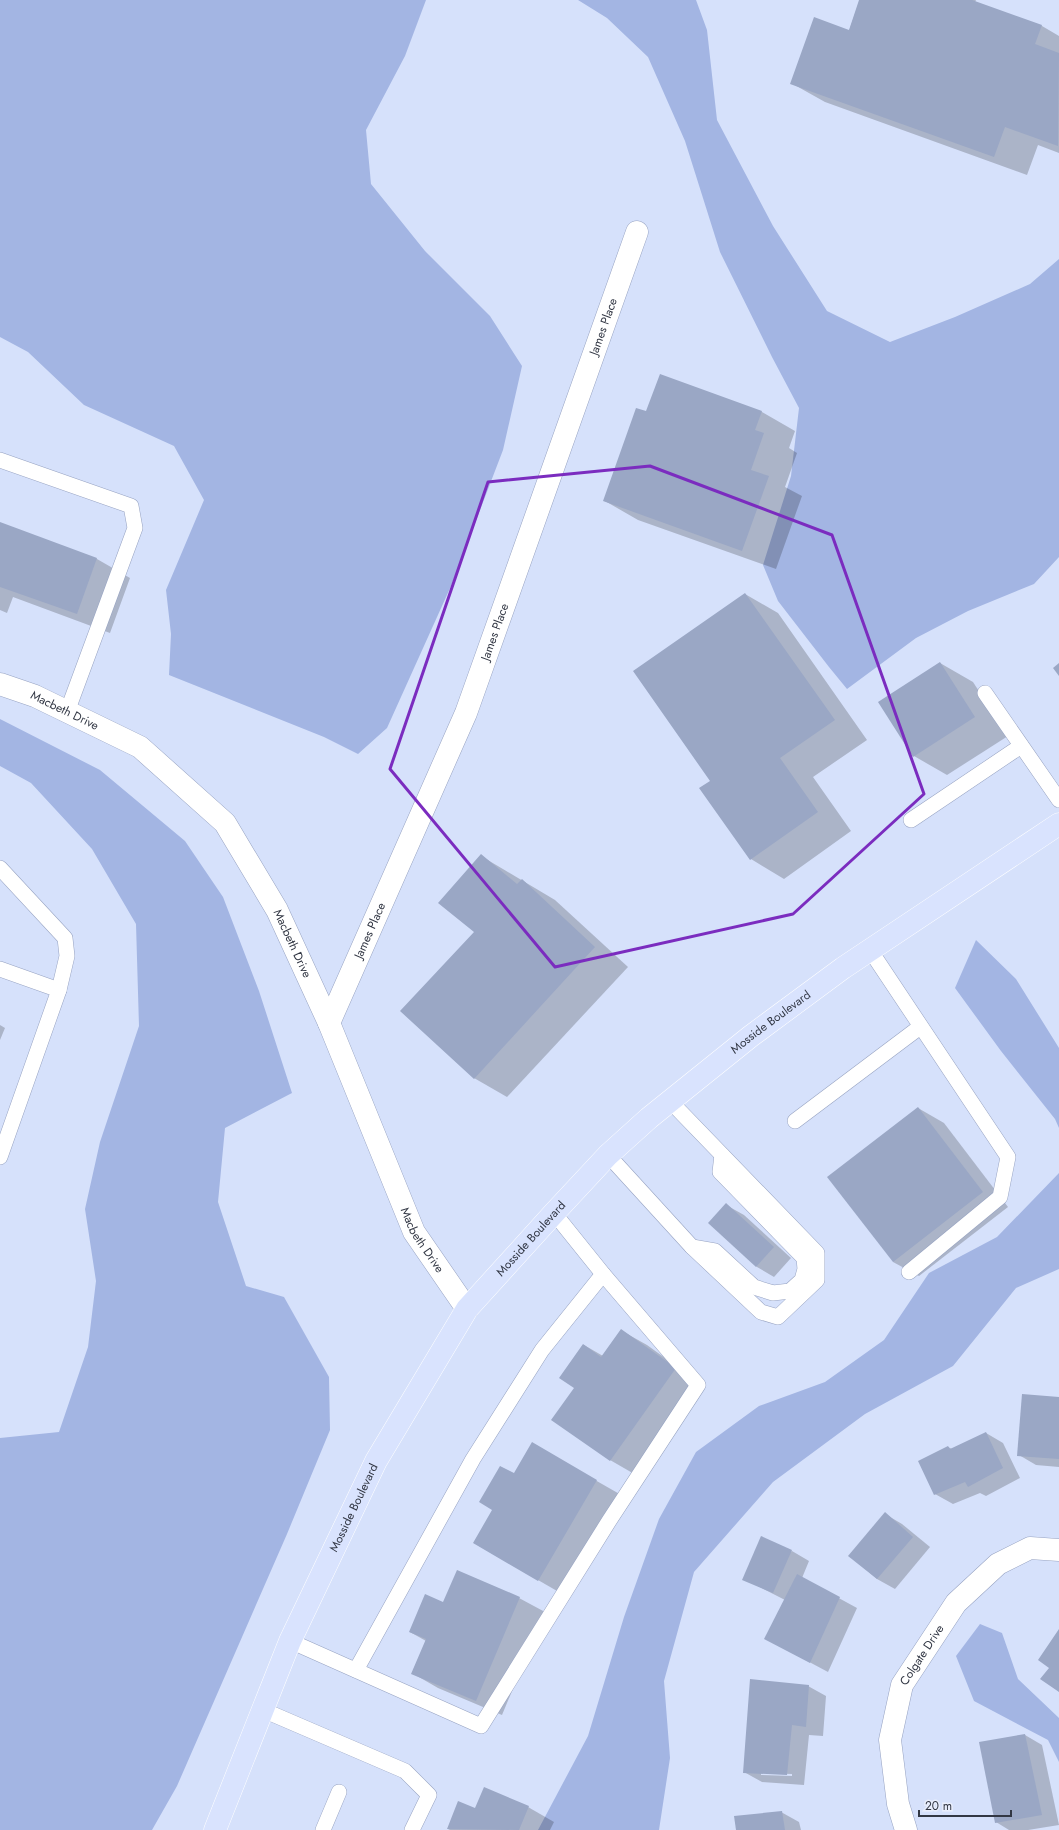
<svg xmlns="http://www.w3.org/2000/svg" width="1059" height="1830" viewBox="0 0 1059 1830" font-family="Jost,sans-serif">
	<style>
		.green { fill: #a3b5e3 }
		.shadow { fill: #0003; fill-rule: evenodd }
		.building { fill: #9aa7c5 }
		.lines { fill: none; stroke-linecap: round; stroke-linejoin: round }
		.service-casing { stroke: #97a3c2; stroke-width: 16 }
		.minor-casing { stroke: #97a3c2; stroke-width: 23 }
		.primary-casing { stroke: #fff; stroke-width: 23 }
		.service { stroke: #fff; stroke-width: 15 }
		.minor { stroke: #fff; stroke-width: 22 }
		.primary { stroke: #d9e3fe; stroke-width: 22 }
		.marked { fill: none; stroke: #7b2cbf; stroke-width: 3; stroke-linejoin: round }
		.labels { text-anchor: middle; stroke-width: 4; stroke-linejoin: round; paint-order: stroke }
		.street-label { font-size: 12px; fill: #323744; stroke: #e9eefc }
	</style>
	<rect width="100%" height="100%" fill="#d6e1fb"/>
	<g class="green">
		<polygon points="0,0 426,0 405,56 366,130 371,184 425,251 490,316 522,366 503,450 451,586 387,728 358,754 324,737 169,675 171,634 166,590 204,500 174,446 84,405 28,352 0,337"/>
		<polygon points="578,0 696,0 707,30 717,120 773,226 827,311 890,342 955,317 1030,284 1059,259 1059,557 1034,584 968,611 916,638 847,689 829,667 778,601 763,565 791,476 799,408 772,357 720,252 685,141 648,57 607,18"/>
		<polygon points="0,719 100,770 185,841 223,897 259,991 292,1093 225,1128 218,1202 246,1286 284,1297 329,1377 330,1430 287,1534 177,1786 152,1830 0,1830 0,1438 59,1432 88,1347 96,1281 85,1209 100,1142 139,1026 136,924 92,849 31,783 0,766"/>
		<polygon points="976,940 1016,979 1059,1048 1059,1128 1055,1119 1001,1051 955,988"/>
		<polygon points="1059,1173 1059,1269 1016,1288 953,1366 865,1414 773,1482 694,1572 664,1681 670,1758 659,1830 538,1830 588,1736 624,1617 659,1519 696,1452 759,1406 825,1382 884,1340 929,1273 997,1237"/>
		<polygon points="980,1624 1002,1633 1018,1679 1059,1718 1059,1762 1048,1740 974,1701 956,1656"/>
	</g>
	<g class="shadow">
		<polygon points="860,0 976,0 975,2 1042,26 1059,36 1059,153 1038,145 1027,175 825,102 791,83 849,31"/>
		<polygon points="660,376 762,412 795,431 789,448 797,453 785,487 802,496 776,569 638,520 605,501 647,412"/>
		<polygon points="0,523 97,559 130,578 110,633 13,597 7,613 0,610"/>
		<polygon points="745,594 778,613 867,740 813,777 851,831 784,879 751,859 712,781"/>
		<polygon points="940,663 973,682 1008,736 947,775 914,756"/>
		<polygon points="481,856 555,900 628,967 507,1097 474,1078 475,932"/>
		<polygon points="0,1025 5,1028 0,1040"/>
		<polygon points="918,1108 944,1123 1008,1207 919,1276 893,1262"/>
		<polygon points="726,1205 744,1215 791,1258 774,1277 757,1267 709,1223"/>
		<polygon points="622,1331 647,1345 701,1384 636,1475 610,1460 575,1388 584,1345 603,1356"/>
		<polygon points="1059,1398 1059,1467 1036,1465 1019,1455"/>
		<polygon points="986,1433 1003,1443 1020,1478 986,1496 980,1493 953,1504 935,1494 948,1447 952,1449"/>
		<polygon points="532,1444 623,1496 564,1595 474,1543"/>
		<polygon points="885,1514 902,1524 930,1547 895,1589 877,1579 850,1556"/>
		<polygon points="792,1551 809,1561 802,1578 857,1608 828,1672 783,1648 785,1600 744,1579"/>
		<polygon points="519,1598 545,1612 502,1715 438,1688 412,1673 426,1641 410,1632"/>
		<path d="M 808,1686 L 826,1696 L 823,1736 L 809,1735 L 804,1785 L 762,1782 L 744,1772 ZM 761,1773 L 792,1774 L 792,1776 L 761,1775 Z"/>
		<polygon points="1025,1735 1042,1745 1059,1825 1028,1830 1009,1830 996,1822"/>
		<polygon points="528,1807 554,1822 550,1830 450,1830 448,1829 476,1809"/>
		<polygon points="781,1812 799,1822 801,1830 737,1830"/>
	</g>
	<g class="building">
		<polygon points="859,0 972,0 1042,25 1035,44 1059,53 1058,146 1005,127 994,157 790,84 814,17 849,30"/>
		<polygon points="660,374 762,411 755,430 764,433 751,470 769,476 742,551 603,501 636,408 646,411"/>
		<polygon points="0,522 97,558 77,614 0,587"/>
		<polygon points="745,593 835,720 780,758 818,812 750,860 699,788 710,781 633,671"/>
		<polygon points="940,662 975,717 913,757 878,702"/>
		<polygon points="1059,663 1059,676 1053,668"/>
		<polygon points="481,854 517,884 522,879 595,947 474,1079 400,1011 474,932 438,903"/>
		<polygon points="918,1107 983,1192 893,1262 827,1177"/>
		<polygon points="726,1203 774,1247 756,1267 708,1223"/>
		<polygon points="621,1329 676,1368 610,1461 551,1420 574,1388 559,1378 583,1344 601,1357"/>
		<polygon points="1022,1394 1059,1397 1059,1459 1017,1456"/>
		<polygon points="986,1432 1003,1468 968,1487 965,1482 934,1495 918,1461 948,1446 950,1449"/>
		<polygon points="532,1442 597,1480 538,1581 473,1543 492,1510 479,1502 500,1466 514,1473"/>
		<polygon points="885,1512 913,1537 877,1579 848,1556"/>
		<polygon points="761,1536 792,1550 773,1593 742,1580"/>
		<polygon points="457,1570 520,1597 476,1701 411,1674 426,1639 409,1632 425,1594 443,1602"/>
		<polygon points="797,1574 840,1597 810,1663 764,1639"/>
		<polygon points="1059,1629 1059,1692 1040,1679 1049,1668 1038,1660"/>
		<polygon points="750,1679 809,1685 806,1727 792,1725 787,1775 743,1773"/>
		<polygon points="1025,1734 1042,1815 995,1823 979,1742"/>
		<polygon points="484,1787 529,1806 519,1830 447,1829 458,1801 475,1808"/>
		<polygon points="782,1811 785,1830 736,1830 734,1816"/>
	</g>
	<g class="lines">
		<g class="service-casing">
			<g id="service">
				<polyline points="0,460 131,506 135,528 67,712"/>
				<polyline points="985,693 1059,800"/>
				<polyline points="911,820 1021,746"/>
				<polyline points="0,868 65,938 67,956 59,990"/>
				<polyline points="870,950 1008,1157 1000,1197 909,1272"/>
				<polyline points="0,969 59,990 0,1157"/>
				<polyline points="795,1121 920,1027"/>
				<polyline points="608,1155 692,1247 761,1312 778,1317 817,1280 817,1253 670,1101"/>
				<polyline points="692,1247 715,1251 754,1287 773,1293 790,1291 802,1280 805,1269 804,1258 720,1172 722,1155"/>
				<polyline points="290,1641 481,1726 609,1521 698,1385 603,1274 554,1213"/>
				<polyline points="356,1670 473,1459 542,1350 603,1274"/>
				<polyline points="263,1710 405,1771 429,1795 412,1830"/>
				<polyline points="323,1830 339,1792"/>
			</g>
		</g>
		<g class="minor-casing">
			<g id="minor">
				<path id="s1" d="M 0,684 L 35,696 L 140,747 L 225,823 L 277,910 L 329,1023 L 414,1232 L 467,1309"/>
				<path id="s2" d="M 329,1023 L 466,713 L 637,232"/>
				<path id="s3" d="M 906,1830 L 898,1804 L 890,1740 L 902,1685 L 956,1603 L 998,1564 L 1030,1548 L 1059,1550"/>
			</g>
		</g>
		<g class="primary-casing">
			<g id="primary">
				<path id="s4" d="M 215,1830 L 290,1641 L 376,1461 L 467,1309 L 554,1213 L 608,1155 L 649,1118 L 751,1036 L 843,968 L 1059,824"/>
			</g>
		</g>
		<use href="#service" class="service"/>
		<use href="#minor" class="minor"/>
		<use href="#primary" class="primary"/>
	</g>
	<path class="marked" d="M 650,466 L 832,535 L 924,794 L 793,914 L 555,967 L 390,769 L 488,482 Z"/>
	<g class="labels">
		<g class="street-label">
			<text dy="4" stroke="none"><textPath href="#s2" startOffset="749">James Place</textPath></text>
			<text dy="4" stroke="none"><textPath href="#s2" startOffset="425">James Place</textPath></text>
			<text dy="4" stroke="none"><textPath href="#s1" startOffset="70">Macbeth Drive</textPath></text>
			<text dy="4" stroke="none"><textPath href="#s2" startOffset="101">James Place</textPath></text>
			<text dy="4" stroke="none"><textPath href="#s1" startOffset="406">Macbeth Drive</textPath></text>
			<text dy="4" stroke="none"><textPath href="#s4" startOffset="999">Mosside Boulevard</textPath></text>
			<text dy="4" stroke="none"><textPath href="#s4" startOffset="675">Mosside Boulevard</textPath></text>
			<text dy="4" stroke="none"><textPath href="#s1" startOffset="730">Macbeth Drive</textPath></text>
			<text dy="4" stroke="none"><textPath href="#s4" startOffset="351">Mosside Boulevard</textPath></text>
			<text dy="4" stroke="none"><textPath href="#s3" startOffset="184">Colgate Drive</textPath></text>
		</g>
	</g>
	<path d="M919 1810v6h92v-6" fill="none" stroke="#323744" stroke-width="2"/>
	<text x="925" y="1810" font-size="12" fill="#323744" stroke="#e9eefc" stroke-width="3" paint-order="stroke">20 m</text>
</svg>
